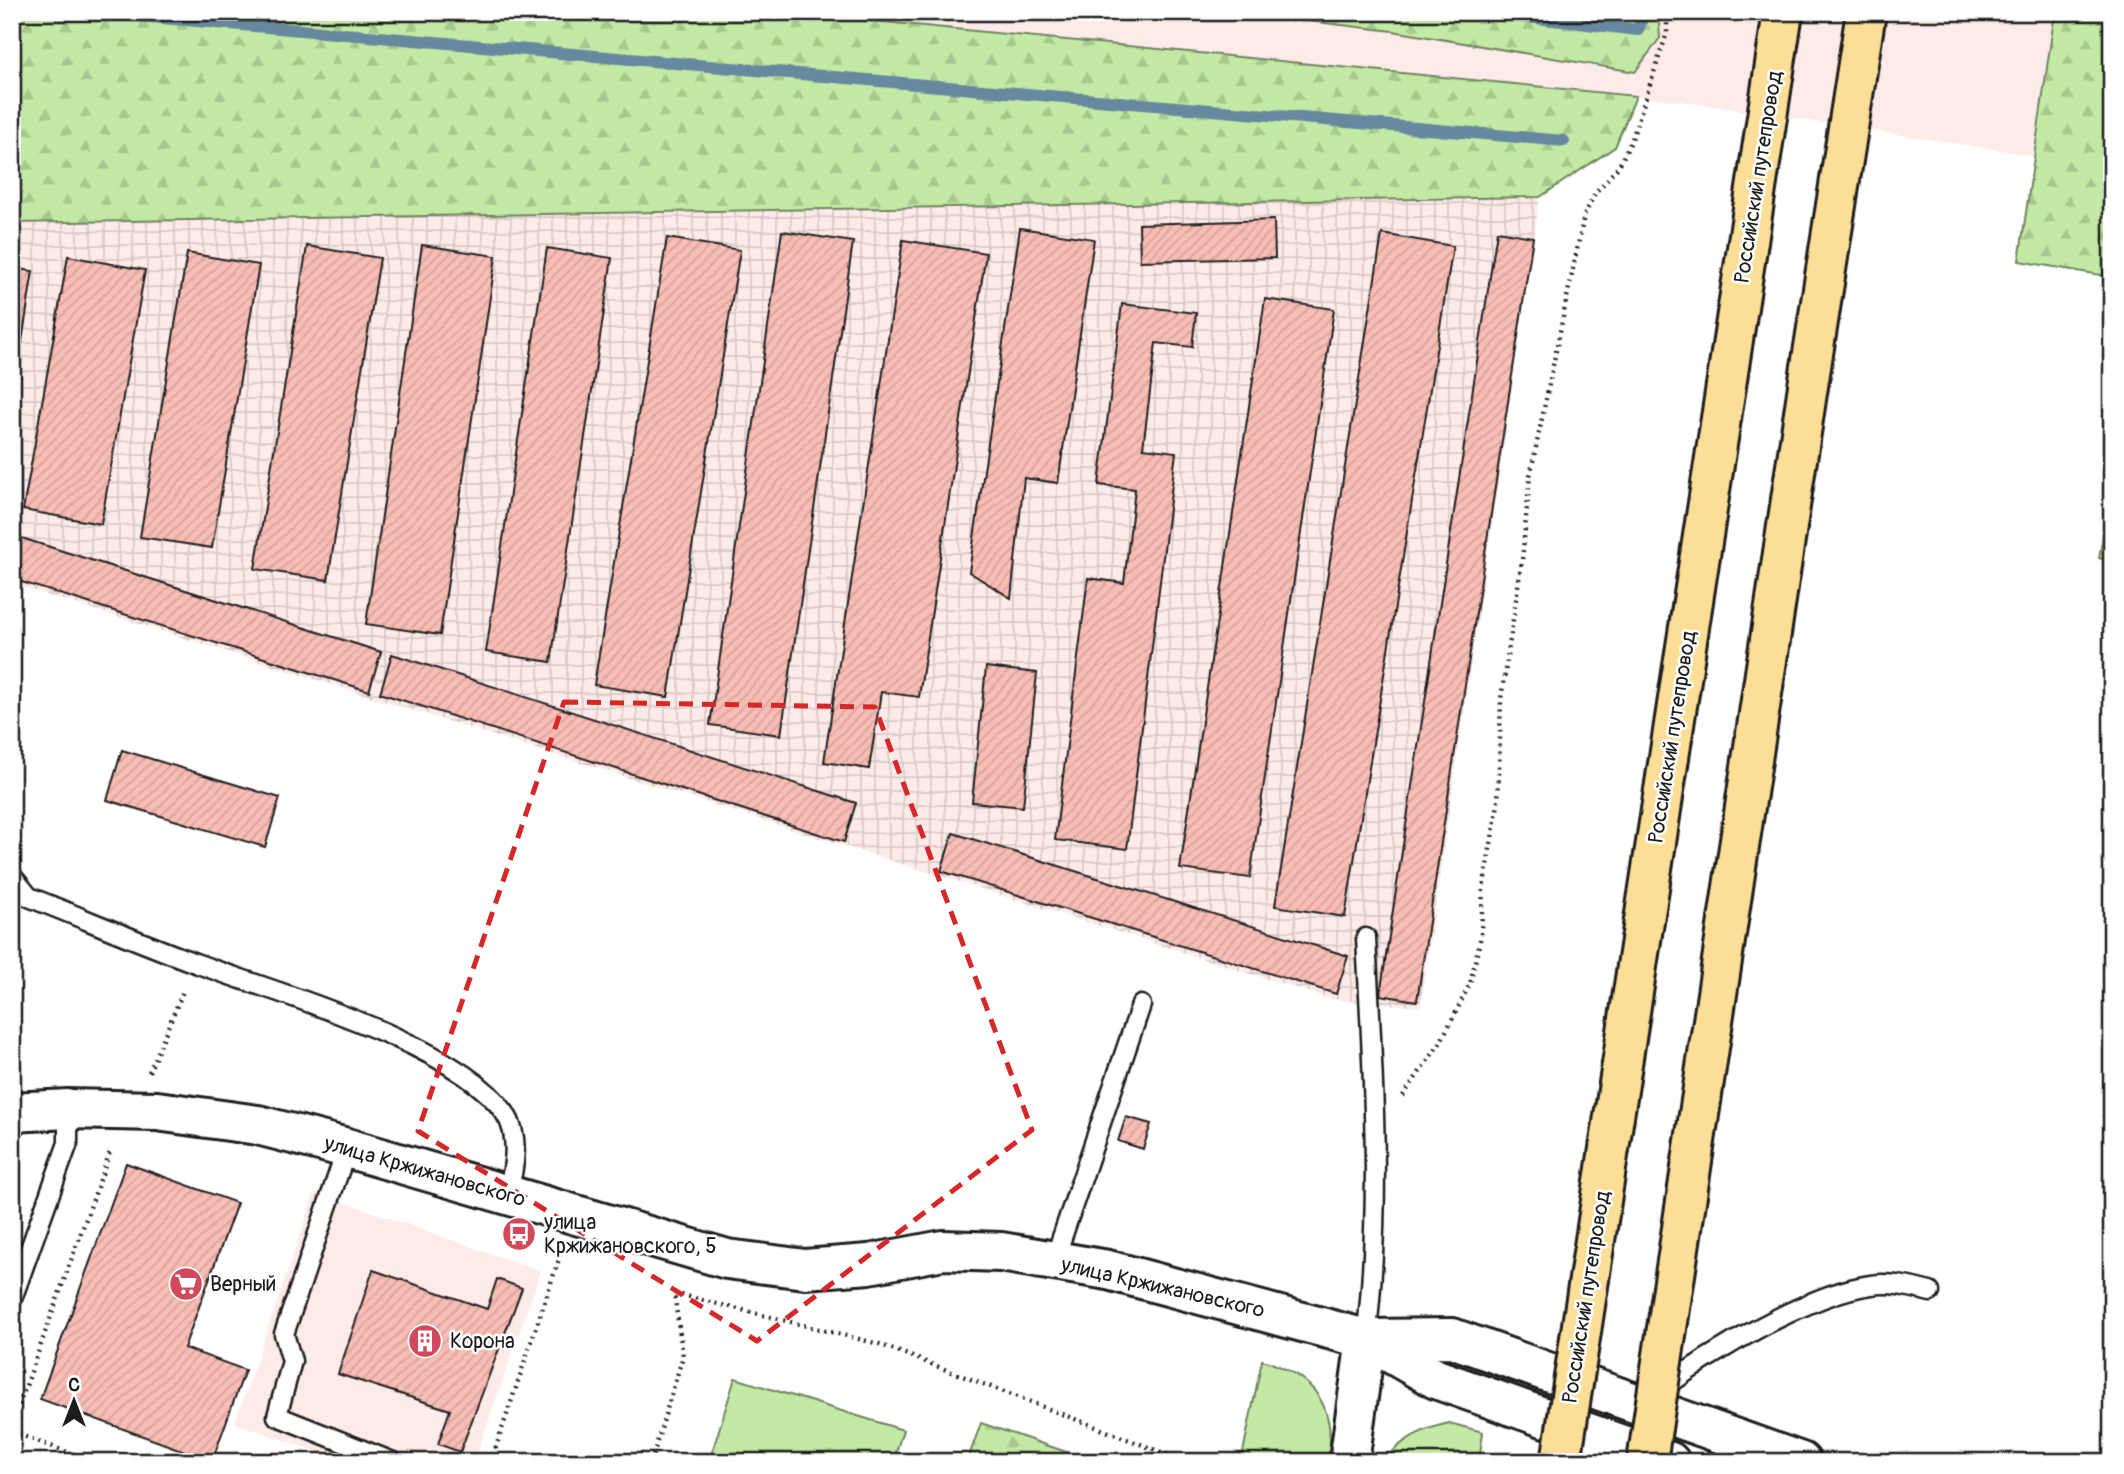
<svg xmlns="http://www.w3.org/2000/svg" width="2124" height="1474" viewBox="0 0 2124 1474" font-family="Pangolin,sans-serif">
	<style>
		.built { fill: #fdebe9 }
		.industrial { fill: url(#industrial-grid) }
		.grass { fill: #c3eaa5; stroke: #708360; stroke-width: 2 }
		.forest { fill: url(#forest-firs); stroke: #708360; stroke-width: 2 }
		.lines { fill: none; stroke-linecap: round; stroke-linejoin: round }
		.stream { stroke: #66899f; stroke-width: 12 }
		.building { fill: url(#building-hatch); stroke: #1c1c1c; stroke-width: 2 }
		.lane-casing { stroke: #1c1c1c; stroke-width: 23 }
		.secondary-casing { stroke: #1c1c1c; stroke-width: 44 }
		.primary-casing { stroke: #1c1c1c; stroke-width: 44 }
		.path { stroke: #1c1c1c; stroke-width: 4.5; stroke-dasharray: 2 5; stroke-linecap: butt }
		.lane { stroke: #fff; stroke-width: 18 }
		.secondary { stroke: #fff; stroke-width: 38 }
		.primary { stroke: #fcde96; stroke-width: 38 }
		.primary-bridge-casing { stroke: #1c1c1c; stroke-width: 44; stroke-linecap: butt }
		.primary-bridge { stroke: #fcde96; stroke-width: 38 }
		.marked { fill: none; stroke: #d62828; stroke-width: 5; stroke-dasharray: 14 9; stroke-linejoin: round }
		.labels { text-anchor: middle; stroke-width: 5; stroke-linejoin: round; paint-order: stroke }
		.street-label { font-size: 21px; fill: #1c1c1c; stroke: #fff }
		.poi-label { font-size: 21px; fill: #1c1c1c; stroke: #fff; text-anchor: start }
	</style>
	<defs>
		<pattern id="industrial-grid" width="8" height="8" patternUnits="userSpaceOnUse" patternTransform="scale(1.75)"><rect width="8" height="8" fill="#fdebe9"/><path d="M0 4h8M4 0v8" fill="none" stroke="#d8c9c7"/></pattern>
		<pattern id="forest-firs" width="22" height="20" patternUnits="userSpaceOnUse" patternTransform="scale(1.75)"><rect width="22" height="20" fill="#c3eaa5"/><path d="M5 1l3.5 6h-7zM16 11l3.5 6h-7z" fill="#a7c88d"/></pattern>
		<pattern id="building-hatch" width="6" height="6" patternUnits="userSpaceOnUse" patternTransform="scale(1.75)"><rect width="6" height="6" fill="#f8bdb5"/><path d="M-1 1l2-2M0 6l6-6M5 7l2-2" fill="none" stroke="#d4a29b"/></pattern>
	</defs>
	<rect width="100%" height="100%" fill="#fff"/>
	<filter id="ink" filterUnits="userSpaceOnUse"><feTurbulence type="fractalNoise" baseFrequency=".0143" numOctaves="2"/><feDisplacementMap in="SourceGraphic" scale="14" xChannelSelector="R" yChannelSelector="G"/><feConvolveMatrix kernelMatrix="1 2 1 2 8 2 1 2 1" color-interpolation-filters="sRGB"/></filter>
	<g filter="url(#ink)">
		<g class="built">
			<polygon points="782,12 2112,12 2109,167 1680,101"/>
			<polygon points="315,1192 541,1271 474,1462 347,1462 235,1423"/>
		</g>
		<polygon class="industrial" points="1540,197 1420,1007 1331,999 12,584 12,223"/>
		<g class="grass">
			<path d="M 1262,1360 C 1315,1376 1337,1406 1328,1462 L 1241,1462 Z"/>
			<polygon points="735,1378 903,1430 893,1462 709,1462"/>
			<path d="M 1449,1423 L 1483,1432 L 1479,1462 L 1384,1462 C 1400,1439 1423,1429 1449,1423 Z"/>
		</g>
		<g class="forest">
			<polygon points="12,12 782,12 1636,96 1615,147 1540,197 12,223"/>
			<polygon points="1229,12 1658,12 1660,38 1635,72 1393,31"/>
			<polygon points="2055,12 2112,12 2112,277 2019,261"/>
			<polygon points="2112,489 2112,562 2099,558"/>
			<polygon points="981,1423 1096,1462 967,1462"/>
		</g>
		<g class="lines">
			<g class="stream">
				<polyline points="94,12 1564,141"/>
				<polyline points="1484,12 1638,30 1644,12"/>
			</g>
		</g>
		<g class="building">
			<polygon points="1274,220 1275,258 1140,261 1139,224"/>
			<polygon points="1020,228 1094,239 1058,483 1024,478 1011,598 969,572"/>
			<polygon points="782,231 853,242 781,735 710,725"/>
			<polygon points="1497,231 1533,237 1417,1001 1380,995"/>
			<polygon points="1382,234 1453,246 1345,917 1275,906"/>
			<polygon points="667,238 740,250 668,697 594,685"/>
			<polygon points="903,240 986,253 919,697 881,692 869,769 824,762"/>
			<polygon points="422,245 496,256 440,635 366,624"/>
			<polygon points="307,246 380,258 328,580 255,569"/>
			<polygon points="547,248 612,258 551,662 486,652"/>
			<polygon points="187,253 259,265 212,548 140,537"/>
			<polygon points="68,256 145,270 101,524 23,510"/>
			<polygon points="12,268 33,271 12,405"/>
			<polygon points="1265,299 1334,309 1250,878 1180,869"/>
			<polygon points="1122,304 1196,313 1192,347 1156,343 1143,448 1176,452 1127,849 1055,840 1088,578 1124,583 1135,489 1099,485"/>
			<polygon points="12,535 381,652 369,691 12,579"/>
			<polygon points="392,654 856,803 844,842 380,693"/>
			<polygon points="986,667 1037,673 1023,807 972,802"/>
			<polygon points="122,750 280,798 265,847 107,800"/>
			<polygon points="953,833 1348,956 1336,994 941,871"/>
			<polygon points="1126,1117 1151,1124 1143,1149 1118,1141"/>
			<polygon points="126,1163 237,1203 184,1348 245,1370 212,1461 40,1399"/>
			<polygon points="373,1270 487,1309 497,1279 522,1288 460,1452 438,1444 450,1410 338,1374"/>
		</g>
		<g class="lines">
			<g class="lane-casing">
				<g id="lane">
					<path d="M 12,876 L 29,897 C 85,919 141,943 198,964 C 277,993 458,1044 505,1113 C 521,1137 514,1170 507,1195"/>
					<polyline points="347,1148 284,1334 292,1361 277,1416 393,1462"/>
					<polyline points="1054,1261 1141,1005"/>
					<polyline points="12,1299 68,1143 68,1109"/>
					<path d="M 1366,1339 C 1382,1206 1373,1072 1366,938"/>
					<path d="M 1661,1390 C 1710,1353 1810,1293 1871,1285 C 1891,1282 1911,1287 1930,1292"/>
				</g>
			</g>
			<g class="secondary-casing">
				<g id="secondary">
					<polyline points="12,1112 68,1109 157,1111 258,1125 347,1148 727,1259 805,1269 869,1264 943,1250 1001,1252 1108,1270 1366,1339 1436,1379 1670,1462"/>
					<polyline points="1368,1339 1452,1338 1801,1462"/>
					<polyline points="1349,1462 1366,1339"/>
				</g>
			</g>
			<g class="primary-casing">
				<g id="primary">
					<polyline points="1726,386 1783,12"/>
					<polyline points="1808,386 1866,12"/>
				</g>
			</g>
			<g class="path">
				<polyline points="149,1072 184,989"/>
				<polyline points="1403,1096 1440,1043 1470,984 1481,936 1483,889 1498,804 1501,699 1522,560 1530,476 1584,216 1595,193 1619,166 1632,139 1667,33 1667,12"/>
				<polyline points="12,1425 110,1152"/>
				<polyline points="12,1432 95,1462"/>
				<polyline points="491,1462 560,1256"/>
				<polyline points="651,1462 683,1356 674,1293 879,1344 1187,1462"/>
			</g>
			<use href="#lane" class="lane"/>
			<use href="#secondary" class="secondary"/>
			<use href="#primary" class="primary"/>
			<g class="primary-bridge-casing">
				<g id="primary-bridge">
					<polyline points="1561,1462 1726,386"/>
					<polyline points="1647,1462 1808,386"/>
				</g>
			</g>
			<use href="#primary-bridge" class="primary-bridge"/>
		</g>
	</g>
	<path class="marked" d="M 564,702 L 875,707 L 1032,1130 L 757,1341 L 418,1131 Z"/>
	<defs>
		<g id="bus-disc" transform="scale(1.75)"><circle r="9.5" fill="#d1495b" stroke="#fff"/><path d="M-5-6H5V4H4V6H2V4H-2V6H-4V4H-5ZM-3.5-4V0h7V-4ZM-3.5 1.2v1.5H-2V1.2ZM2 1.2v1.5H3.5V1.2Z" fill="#fff"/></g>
		<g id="supermarket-disc" transform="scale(1.75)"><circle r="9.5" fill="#d1495b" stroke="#fff"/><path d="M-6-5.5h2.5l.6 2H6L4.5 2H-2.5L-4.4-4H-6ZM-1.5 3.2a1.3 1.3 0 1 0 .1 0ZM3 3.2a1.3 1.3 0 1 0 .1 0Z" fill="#fff"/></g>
		<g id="building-disc" transform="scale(1.75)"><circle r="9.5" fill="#d1495b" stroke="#fff"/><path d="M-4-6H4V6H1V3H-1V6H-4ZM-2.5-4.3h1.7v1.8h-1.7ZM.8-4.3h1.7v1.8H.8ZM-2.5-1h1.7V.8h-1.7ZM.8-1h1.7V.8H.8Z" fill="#fff"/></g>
	</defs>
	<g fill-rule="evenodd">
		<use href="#bus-disc" x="519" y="1234"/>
		<use href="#supermarket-disc" x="186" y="1284"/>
		<use href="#building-disc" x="425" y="1341"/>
	</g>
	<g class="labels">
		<g class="street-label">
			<text transform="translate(1758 177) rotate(-81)" y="7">Российский путепровод</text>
			<text transform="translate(1672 737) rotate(-81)" y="7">Российский путепровод</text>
			<text transform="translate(425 1171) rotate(16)" y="7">улица Кржижановского</text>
			<text transform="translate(1163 1287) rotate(13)" y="7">улица Кржижановского</text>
			<text transform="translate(1586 1297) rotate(-81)" y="7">Российский путепровод</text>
		</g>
		<g class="poi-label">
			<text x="544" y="1229">улица<tspan x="544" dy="24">Кржижановского, 5</tspan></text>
			<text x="210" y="1291">Верный</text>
			<text x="450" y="1348">Корона</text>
		</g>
	</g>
	<rect width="2124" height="1474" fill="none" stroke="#fff" stroke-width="42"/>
	<rect x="21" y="21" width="2082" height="1432" fill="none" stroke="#1c1c1c" stroke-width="2.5" filter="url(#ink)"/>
	<g transform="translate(74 1401)" stroke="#ffffff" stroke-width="5" paint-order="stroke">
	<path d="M0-5L12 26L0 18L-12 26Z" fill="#1c1c1c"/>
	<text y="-10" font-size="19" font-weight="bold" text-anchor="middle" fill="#1c1c1c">С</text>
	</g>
</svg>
